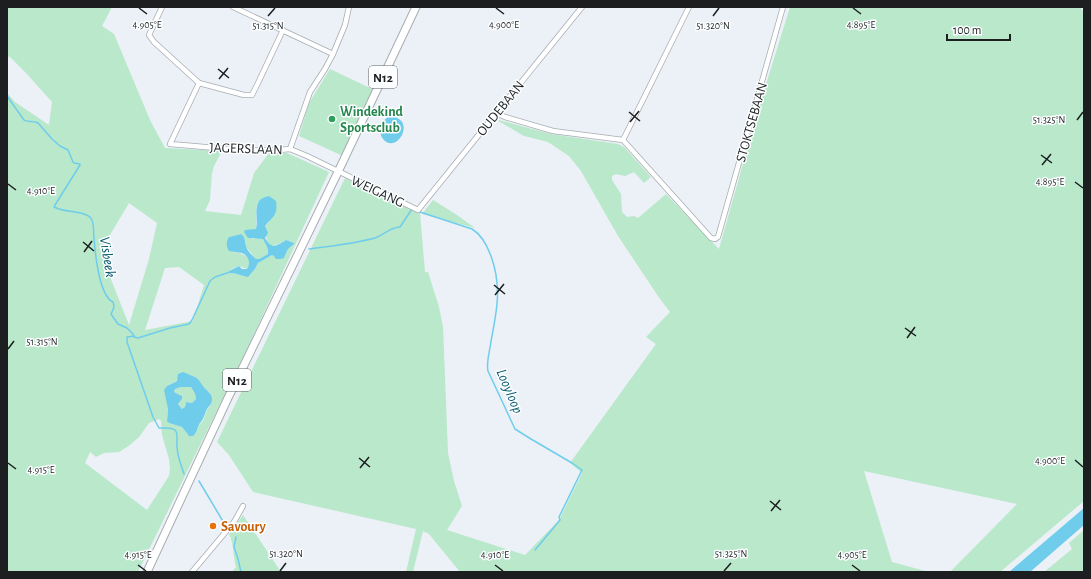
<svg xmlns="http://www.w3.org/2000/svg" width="1091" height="579" viewBox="0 0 1091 579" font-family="'Alegreya Sans',sans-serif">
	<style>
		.green { fill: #b9e8cb; fill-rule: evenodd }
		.water { fill: #6fcdeb; fill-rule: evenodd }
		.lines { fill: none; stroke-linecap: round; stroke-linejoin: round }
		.stream { stroke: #6fcdeb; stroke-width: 1.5 }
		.minor-casing { stroke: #a7adb2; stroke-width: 6 }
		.primary-casing { stroke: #a7adb2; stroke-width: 9 }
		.minor { stroke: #fff; stroke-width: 4.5 }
		.primary { stroke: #fff; stroke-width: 7 }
		.ticks { fill: none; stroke: #1c1e20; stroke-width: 1.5 }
		.leisure-dot { fill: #2e9e5b; stroke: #fcfeff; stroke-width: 1.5 }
		.food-dot { fill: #e8710a; stroke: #fcfeff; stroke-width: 1.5 }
		.labels { text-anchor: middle; stroke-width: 3; stroke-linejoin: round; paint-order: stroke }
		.shield { fill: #fcfeff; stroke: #5f6163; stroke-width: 1 }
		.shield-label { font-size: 13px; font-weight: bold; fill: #1c1e20 }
		.street-label { font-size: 14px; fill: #1c1e20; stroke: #fcfeff }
		.leisure-label { font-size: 14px; font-weight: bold; fill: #27864d; stroke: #fcfeff; text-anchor: start }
		.food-label { font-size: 14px; font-weight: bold; fill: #c56008; stroke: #fcfeff; text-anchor: start }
		.water-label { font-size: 15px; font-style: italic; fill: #03586c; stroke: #fcfeff }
		.ticks-label { font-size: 10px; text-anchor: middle; fill: #1c1e20; stroke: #fcfeff; stroke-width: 3; stroke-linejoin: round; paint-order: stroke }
	</style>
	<rect width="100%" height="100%" fill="#ebf1f6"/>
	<g class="green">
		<path d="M 7,7 L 112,7 L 102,26 L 114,34 L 150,120 L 165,148 L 222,151 L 214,166 L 212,173 L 210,200 L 205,211 L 241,215 L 254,173 L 269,153 L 287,153 L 329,172 L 248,347 L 138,572 L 7,572 L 7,93 L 15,102 L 49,125 L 52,102 L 26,73 L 9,56 L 7,59 ZM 258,201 L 269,222 L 265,226 C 267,245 267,251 286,240 L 294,243 L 294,244 L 288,249 L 284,258 L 272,255 L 258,263 L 255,269 L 249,276 C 242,276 237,273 230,273 L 231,269 L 239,266 L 247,269 C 255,258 243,253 233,252 L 229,237 L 241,234 L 246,247 L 256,259 L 259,259 L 268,254 L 268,249 L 263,239 L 252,239 L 245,230 L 256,230 L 256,208 ZM 129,203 L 157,223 L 149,259 L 129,325 L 103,259 L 104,245 ZM 179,267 L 204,285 L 193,321 L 145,330 L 165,268 ZM 183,373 L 195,377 L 199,380 L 203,387 L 209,392 L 211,397 L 212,401 L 210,406 L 207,410 L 203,421 L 199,425 L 196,433 L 188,435 L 182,427 L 169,423 L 167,418 L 168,409 L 167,386 L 176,381 ZM 159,419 L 161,421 L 162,435 L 169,459 L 170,468 L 169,476 L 147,510 L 85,463 L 90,452 L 96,457 L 104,453 L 119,452 L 130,445 L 139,437 L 149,423 Z"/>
		<polygon points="790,7 1080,7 1084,13 1084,501 1000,572 950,572 1017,504 864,471 892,562 929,572 460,572 429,534 423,531 413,572 406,572 416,529 253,492 229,455 217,442 345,178 420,213 425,272 428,272 439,307 443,327 448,453 454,481 462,506 447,530 525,555 559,520 582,473 570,463 656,344 646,337 670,312 660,299 618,236 581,171 569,156 548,142 524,136 495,119 551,134 618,144 624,147 651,177 644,183 634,172 625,176 616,174 612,176 612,180 621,194 622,212 627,217 634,216 638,218 666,194 719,249 759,107"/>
		<polygon points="330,69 374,90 343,156 299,136 309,103"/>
		<polygon points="433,200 457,215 475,228 422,214"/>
		<polygon points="181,387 191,387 196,395 196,399 192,403 188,402 185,404 185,407 182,409 178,404 182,399 181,395 176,393 174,392 175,389"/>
		<path d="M 243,515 L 281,572 L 232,572 L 236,567 C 233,556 234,544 229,534 Z"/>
		<polygon points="1084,530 1084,572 1044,572 1072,549 1069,543"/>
	</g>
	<g class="water">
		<path d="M 389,116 C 419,118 396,156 383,139 C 377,131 382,121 389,116 Z"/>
		<path d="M 269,196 L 276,201 C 278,216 273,216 265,226 L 268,233 L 265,238 C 272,250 276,246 286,240 L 294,243 L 294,244 L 288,249 L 284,258 L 280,259 L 276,259 L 274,256 L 272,255 L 258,263 L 255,269 L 248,277 C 242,276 237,273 230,273 L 229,271 L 239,266 L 242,269 L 247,269 C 251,264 249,256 242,253 C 237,252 233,252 229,251 C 226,246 226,242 229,237 L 241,234 C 246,238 244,241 246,246 C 247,251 252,255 256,259 L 259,259 L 268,254 L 268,249 L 263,239 L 248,238 L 244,232 L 245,230 L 256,229 C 259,217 250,199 269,196 Z"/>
		<path d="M 183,372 C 187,374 191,375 195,377 C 199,379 200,382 203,386 C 206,391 213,393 212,401 C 211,405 209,406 207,409 C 204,415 205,417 200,423 C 197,427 198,432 193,436 L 189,436 L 182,427 L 169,423 L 167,421 L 168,409 L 164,390 L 167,386 L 177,381 L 178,374 ZM 181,387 L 191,387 C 194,392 196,394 196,399 L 192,403 L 186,402 L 185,407 L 182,409 L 178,404 L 182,399 L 182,396 L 174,392 L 175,389 Z"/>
		<polygon points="1084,508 1084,525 1030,572 1009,572"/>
	</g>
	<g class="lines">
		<g class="stream">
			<path d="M 7,96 L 24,120 C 28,123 33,120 38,123 L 52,139 L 60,146 L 68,150 L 73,162 L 74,163 L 80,164 L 80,165 L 55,205 L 54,207 C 65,213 82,210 90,217 C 95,222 93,232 94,238 C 95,252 99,296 113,302 C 115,307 113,310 111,314 L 118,324 L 127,328 L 133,334 L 134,336 L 127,337 L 127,342 L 153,417 L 159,428 C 165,428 171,427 175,430 C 179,434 176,441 177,446 C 177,455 181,465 184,474"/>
			<path d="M 420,212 L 472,229 C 482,235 487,245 491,256 C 502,286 497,311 491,341 C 490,351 486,362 488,371 L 515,429 L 531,439 L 572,463 L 582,470 L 559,517 L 560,520 L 535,550"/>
			<path d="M 309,249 C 331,246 353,244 375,238 C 384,235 390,227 400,227 L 412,209"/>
			<polyline points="134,336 134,337 138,338 170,328 189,324 192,320 210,281 215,277 230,272"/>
			<polyline points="199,481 224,523"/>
			<polyline points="236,537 234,547 238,559 241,572"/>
		</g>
		<g class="minor-casing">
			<g id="minor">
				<polyline points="162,7 149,35 154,42 199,83 170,144 239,150 279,150 290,149 307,156 418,210 582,7"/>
				<polyline points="233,7 333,54"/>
				<polyline points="199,83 244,95 252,95 258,83 283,30"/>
				<polyline points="496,113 505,117 553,131 623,140"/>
				<polyline points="623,140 711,238 715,239 718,237 783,7"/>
				<polyline points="623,140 689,7"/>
				<polyline points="290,149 310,92 325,69 333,54 345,25 349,7"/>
				<polyline points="192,572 234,522 243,506"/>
			</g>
		</g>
		<g class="primary-casing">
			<polyline id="primary" points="147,572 227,400 338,172 416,7"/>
		</g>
		<use href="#minor" class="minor"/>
		<use href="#primary" class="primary"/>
	</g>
	<path class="ticks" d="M 139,8 L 147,14M 496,8 L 504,14M 853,8 L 861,14M 268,16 L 275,8M 713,16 L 719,8M 218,69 L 229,78M 219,79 L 228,68M 629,112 L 640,121M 1077,120 L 1083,112M 630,122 L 639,111M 1041,155 L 1052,163M 1042,165 L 1051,154M 1075,182 L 1083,188M 8,184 L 16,190M 83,242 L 94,251M 84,252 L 92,241M 494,285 L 505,294M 495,295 L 504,284M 905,328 L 916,336M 907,338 L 915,327M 8,349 L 14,341M 359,458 L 370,467M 1075,460 L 1083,467M 8,463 L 16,469M 360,468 L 369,457M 770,501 L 781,510M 771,511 L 780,500M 138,565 L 146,571M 495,565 L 503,571M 852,565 L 860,571M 280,571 L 286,563M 724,571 L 731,563"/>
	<circle class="leisure-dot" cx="332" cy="119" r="4"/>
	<circle class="food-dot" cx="213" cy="526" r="4"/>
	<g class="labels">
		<g class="shield">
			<rect x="369" y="66" width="28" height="22" rx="3"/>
			<rect x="223" y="369" width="28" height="22" rx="3"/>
		</g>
		<g class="shield-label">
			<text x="383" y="82">N12</text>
			<text x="237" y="385">N12</text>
		</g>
		<g class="street-label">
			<text transform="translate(500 108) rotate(-51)" y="5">OUDEBAAN</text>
			<text transform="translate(751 122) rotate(-74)" y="5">STOKTSEBAAN</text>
			<text transform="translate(246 148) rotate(2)" y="5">JAGERSLAAN</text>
			<text transform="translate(378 191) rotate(25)" y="5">WEIGANG</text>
		</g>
		<g class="leisure-label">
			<text x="340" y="116">Windekind<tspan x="340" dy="16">Sportsclub</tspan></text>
		</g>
		<g class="food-label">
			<text x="221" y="531">Savoury</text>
		</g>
		<g class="water-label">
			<text transform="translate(108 257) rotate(81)" y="5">Visbeek</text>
			<text transform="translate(510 391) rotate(67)" y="5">Looyloop</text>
		</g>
	</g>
	<g class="ticks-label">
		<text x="147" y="28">4.905°E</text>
		<text x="504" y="28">4.900°E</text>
		<text x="861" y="28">4.895°E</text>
		<text x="713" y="29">51.320°N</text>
		<text x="268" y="29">51.315°N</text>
		<text x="1049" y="123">51.325°N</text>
		<text x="1050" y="185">4.895°E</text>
		<text x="41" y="194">4.910°E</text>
		<text x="42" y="345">51.315°N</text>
		<text x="1050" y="464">4.900°E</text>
		<text x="41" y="473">4.915°E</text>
		<text x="286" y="557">51.320°N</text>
		<text x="731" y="557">51.325°N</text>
		<text x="138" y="558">4.915°E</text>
		<text x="495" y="558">4.910°E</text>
		<text x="852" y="558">4.905°E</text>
	</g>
	<rect width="1091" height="579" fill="none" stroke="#1c1e20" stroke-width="16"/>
	<path d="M947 34v6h63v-6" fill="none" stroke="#1c1e20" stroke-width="2"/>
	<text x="953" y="34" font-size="12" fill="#1c1e20" stroke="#fcfeff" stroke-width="3" paint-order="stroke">100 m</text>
</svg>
